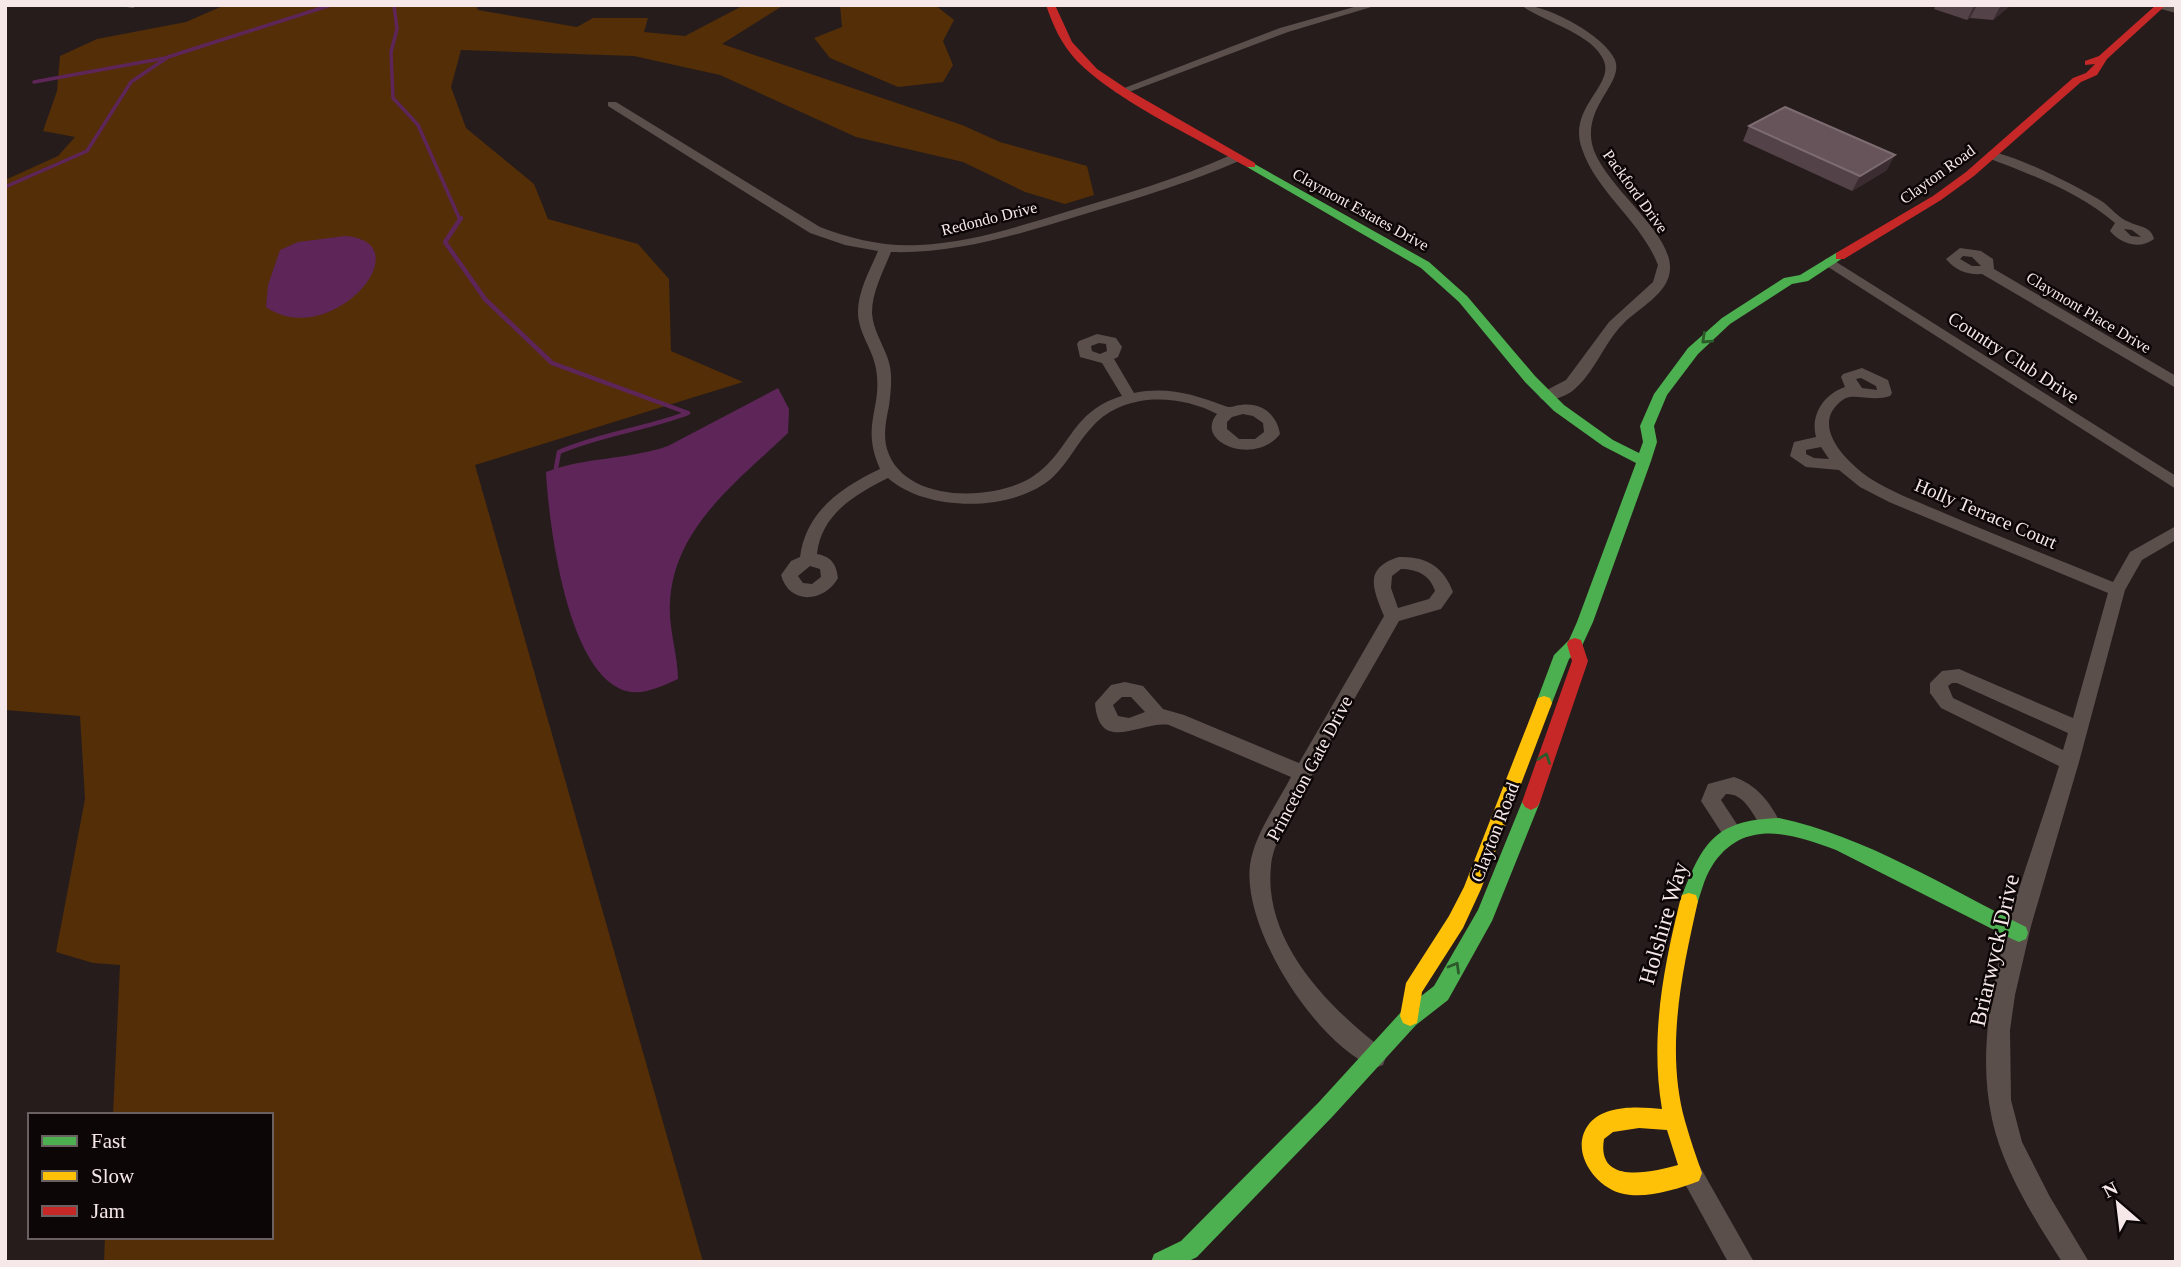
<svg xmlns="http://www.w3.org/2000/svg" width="2181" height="1267" viewBox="0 0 2181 1267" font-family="Georgia,serif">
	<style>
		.green { fill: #532e07 }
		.water { fill: #5e2658 }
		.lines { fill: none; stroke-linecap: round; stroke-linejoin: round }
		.stream-far1 { stroke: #5e2658; stroke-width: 3.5 }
		.stream { stroke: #5e2658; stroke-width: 4.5 }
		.street { fill: #5b4f4c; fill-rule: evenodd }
		.fast { fill: #4caf50; fill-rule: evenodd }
		.slow { fill: #ffc107; fill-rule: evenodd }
		.jam { fill: #c62828; fill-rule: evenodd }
		.wall { fill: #544249 }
		.shaded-wall { fill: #3a2c30 }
		.building { fill: #66545a; stroke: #7c6b70; stroke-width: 2 }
		.oneway { stroke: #2c5a2b }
		.labels { text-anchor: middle; stroke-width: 5; stroke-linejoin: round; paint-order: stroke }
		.far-street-label { font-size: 16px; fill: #f6e8e8; stroke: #0d0606 }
		.street-label { font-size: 19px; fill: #f6e8e8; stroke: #0d0606 }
		.near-street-label { font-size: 23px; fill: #f6e8e8; stroke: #0d0606 }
	</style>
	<rect width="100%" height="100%" fill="#261c1c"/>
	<g class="green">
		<polygon points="225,5 476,5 478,10 577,27 593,18 648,18 644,32 685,36 744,5 784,5 722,44 962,125 1000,142 1087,166 1094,195 1065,204 1025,192 963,162 856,137 720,75 634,56 461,50 451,87 466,128 534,184 548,219 638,244 669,279 671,351 743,382 475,465 703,1262 104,1262 105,1237 271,1237 271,1115 113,1115 120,965 93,963 56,952 85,799 80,716 5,710 5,180 58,156 75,137 43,131 57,91 60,56 97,39 186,22"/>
		<polygon points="840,5 935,5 954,20 943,41 953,65 943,82 898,87 830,58 814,38 842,27"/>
	</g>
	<g class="water">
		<path d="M 345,236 C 425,242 331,352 266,307 L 268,285 L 280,250 L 298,242 Z"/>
		<path d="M 778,388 L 789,409 L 788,433 C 738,481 675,526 670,601 C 668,628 678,655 678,679 C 662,686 643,696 626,691 C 567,674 549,525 546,472 C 584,457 628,460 668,446 Z"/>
	</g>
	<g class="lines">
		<g class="stream-far1">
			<polyline points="394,5 397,29 391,52 393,98 418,125 460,220"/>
			<polyline points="34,82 165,58"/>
			<polyline points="5,187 87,151 131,82 168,57 331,5"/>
		</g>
		<path class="stream" d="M 461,218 L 445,242 L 485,299 L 552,363 L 688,413 C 646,429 600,434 559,452 L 556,468"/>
		<g class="street">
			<polygon points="113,5 138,5 133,8"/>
			<polygon points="1361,5 1378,5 1288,32 1124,94 1114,92 1280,28"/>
			<path d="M 1521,5 C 1547,5 1604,35 1615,60 C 1624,83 1584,105 1592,144 C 1601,184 1672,231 1670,269 C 1669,294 1638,308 1623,324 C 1603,344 1594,375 1571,392 C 1563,397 1550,402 1541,399 L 1539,396 L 1541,393 L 1566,380 L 1609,322 L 1653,282 L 1658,265 C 1641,221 1597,193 1582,149 C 1567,108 1614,86 1604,61 C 1593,33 1543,22 1521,5 Z"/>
			<polygon points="2156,5 2176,7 2176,13 2157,8"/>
			<path d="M 608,102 L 616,102 L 820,227 C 852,239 884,247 919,245 C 970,243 1020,226 1069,211 C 1124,194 1178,179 1231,155 L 1239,155 L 1239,161 C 1190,182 1139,198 1088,213 C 1023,233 959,254 891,252 C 883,272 872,292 872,313 C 873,330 883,344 888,359 C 893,374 891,390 889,406 C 886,420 883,435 887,449 C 903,503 992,502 1032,477 C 1071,452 1069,412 1122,396 L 1102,363 L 1080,357 L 1077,344 L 1079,341 L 1097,334 L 1116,338 L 1122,347 L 1118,357 L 1114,359 L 1134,393 C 1168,386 1195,395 1225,406 C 1231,409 1235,405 1241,405 C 1262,402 1277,415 1280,434 C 1255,467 1193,442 1217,414 C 1179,394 1124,392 1093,426 C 1078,441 1069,462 1053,477 C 1015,512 927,513 888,478 C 856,494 821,514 817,554 C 832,557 836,564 838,578 C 824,603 789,605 781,575 L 791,561 L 800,557 C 806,511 842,487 880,469 C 860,424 883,409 876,369 C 873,349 858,333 858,312 C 858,291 870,270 878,251 L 845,245 L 810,233 L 608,106 ZM 1099,343 L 1106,344 L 1107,351 L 1100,354 L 1092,351 L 1091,346 ZM 1243,414 L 1253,416 L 1263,423 L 1264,432 L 1255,439 L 1239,439 L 1227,429 L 1227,422 L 1232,417 ZM 810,566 L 820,569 L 821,577 L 812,584 L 803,583 L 798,576 Z"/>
			<path d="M 1988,152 C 2007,150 2084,190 2103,202 C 2111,208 2120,219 2129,222 C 2139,227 2151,226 2154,239 C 2140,250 2121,244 2110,231 L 2115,223 C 2079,192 2032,175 1988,158 ZM 2124,229 L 2132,230 L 2141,237 L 2131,236 Z"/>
			<path d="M 1960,248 L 1981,251 L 1993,259 L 1994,269 L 2176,376 L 2176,388 L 1982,274 C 1968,275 1956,271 1946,259 ZM 1963,256 L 1972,257 L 1981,266 L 1972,266 L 1960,259 Z"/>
			<polygon points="1830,258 2176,476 2176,489 1825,265 1825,259"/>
			<path d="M 1862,368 L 1888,380 L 1892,393 L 1890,396 C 1873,402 1854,393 1844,399 C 1807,424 1847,463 1871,479 C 1893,493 1919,502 1944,513 C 2000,537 2057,559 2113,582 L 2130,552 L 2176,526 L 2176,540 L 2142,560 L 2125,590 L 2079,762 L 2031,926 L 2015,995 L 2010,1030 L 2011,1100 L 2022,1142 L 2050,1197 L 2089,1262 L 2062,1262 C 2034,1218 2003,1170 1992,1119 C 1967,1006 2027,873 2059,766 L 1941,708 L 1930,693 L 1930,683 L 1942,671 L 1959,669 L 2073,718 L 2108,593 L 1889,502 L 1860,487 L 1839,470 L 1806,467 L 1790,456 L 1794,442 L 1816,437 C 1810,415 1824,394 1845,387 L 1841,377 L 1843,374 ZM 1861,378 L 1876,386 L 1877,390 L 1862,388 L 1856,379 ZM 1821,447 L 1829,459 L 1814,458 L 1806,454 L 1806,450 ZM 1952,683 L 1957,683 L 2068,733 L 2063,750 L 1953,698 L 1948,686 Z"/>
			<path d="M 1399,557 C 1426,556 1444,567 1453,592 L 1441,609 L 1399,621 C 1365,681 1329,741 1298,802 C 1288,822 1273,843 1271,866 C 1263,941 1328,1007 1383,1049 L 1386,1057 L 1383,1065 L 1375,1068 C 1316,1044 1242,929 1250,865 C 1254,835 1277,804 1291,777 L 1169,725 C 1142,720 1099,756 1095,703 L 1111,685 L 1125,682 L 1143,686 L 1163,709 L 1184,715 L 1299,763 L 1384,616 C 1373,589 1363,568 1399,557 ZM 1401,569 C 1417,569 1430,575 1435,591 L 1429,599 L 1398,608 L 1391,588 L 1392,576 ZM 1122,697 L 1131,697 L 1145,712 L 1129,718 L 1118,716 L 1113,705 Z"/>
			<path d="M 1734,777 C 1757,785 1770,802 1781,824 L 1778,830 C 1755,839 1754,793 1726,794 L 1721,800 L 1742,832 L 1739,838 L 1732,841 L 1725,838 L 1701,801 L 1708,784 Z"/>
			<polygon points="1691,1161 1699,1165 1754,1262 1728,1262 1679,1173 1683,1165"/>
		</g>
		<g class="fast">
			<polygon points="1251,162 1429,262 1467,296 1535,376 1564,405 1613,440 1639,453 1643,442 1640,426 1654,394 1688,348 1722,318 1784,278 1800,275 1836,253 1840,252 1846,256 1808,281 1792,284 1730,324 1698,354 1667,395 1654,426 1657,442 1651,461 1593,622 1581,648 1569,659 1550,708 1538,708 1536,703 1554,655 1569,640 1577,622 1636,463 1603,446 1554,411 1525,382 1459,302 1421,268 1247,167 1246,165"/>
			<polygon points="1531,794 1537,797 1540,802 1492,921 1448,1000 1416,1025 1333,1116 1197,1257 1187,1262 1151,1262 1154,1254 1181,1241 1319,1102 1402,1011 1434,986 1478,910 1522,802 1525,797"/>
			<path d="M 1779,818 C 1865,836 1947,888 2026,927 L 2028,933 L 2026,939 L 2019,942 L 2012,939 L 1836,850 C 1791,833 1743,818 1712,866 C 1704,878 1701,894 1696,907 L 1689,909 L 1682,907 L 1680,901 C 1702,844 1713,820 1779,818 Z"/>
		</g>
		<g class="slow">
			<polygon points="1544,696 1550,698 1552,703 1481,889 1463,928 1422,992 1417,1023 1410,1026 1403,1023 1400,1016 1406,983 1449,916 1464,887 1536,703 1538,698"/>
			<path d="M 1689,893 L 1696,895 L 1698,901 C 1682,972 1665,1049 1685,1121 C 1690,1139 1696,1156 1702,1173 L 1699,1181 C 1678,1189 1646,1199 1624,1194 C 1596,1189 1568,1151 1589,1124 C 1605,1104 1640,1107 1662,1109 C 1650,1038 1663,970 1680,901 L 1682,895 ZM 1639,1128 L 1667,1130 L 1678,1165 C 1652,1172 1596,1186 1604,1139 L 1613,1132 Z"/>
		</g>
		<g class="jam">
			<path d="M 1046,5 L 1055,5 L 1072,42 L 1097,69 L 1130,91 L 1255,163 L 1255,167 L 1247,167 L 1236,161 C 1189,134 1114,99 1077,61 C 1062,45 1053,26 1046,5 Z"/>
			<polygon points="2156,5 2166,5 2107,59 2097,75 2081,82 1974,176 1941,200 1844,259 1836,259 1836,253 1933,196 1966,172 2073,78 2086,73 2095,64 2085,65 2085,61 2099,56"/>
			<polygon points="1575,638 1581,640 1588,661 1540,802 1537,807 1531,810 1525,807 1522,802 1572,661 1567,644 1569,640"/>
		</g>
	</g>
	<g class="wall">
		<polygon points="1936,5 2011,5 1993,20 1970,18 1967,20 1934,9"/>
		<polygon points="1749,126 1887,170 1852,191 1743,141"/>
	</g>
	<g class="shaded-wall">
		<polygon points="1977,5 1970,18 1967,20 1974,6"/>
		<polygon points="2001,5 2011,5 1993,20"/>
		<polygon points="1895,155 1887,170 1852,191 1860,176"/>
	</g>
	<polygon class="building" points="1785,107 1895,155 1860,176 1749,126"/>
	<defs><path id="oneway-chevron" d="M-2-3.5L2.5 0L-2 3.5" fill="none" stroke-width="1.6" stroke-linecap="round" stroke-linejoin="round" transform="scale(1.75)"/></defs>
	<g class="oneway">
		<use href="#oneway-chevron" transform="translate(1706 339) rotate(137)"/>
		<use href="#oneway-chevron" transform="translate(1545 758) rotate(-70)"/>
		<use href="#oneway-chevron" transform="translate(1455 967) rotate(-60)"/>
	</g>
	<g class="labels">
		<g class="far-street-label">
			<text transform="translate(1937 174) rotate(-36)" y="6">Clayton Road</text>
			<text transform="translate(1636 191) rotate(54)" y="6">Packford Drive</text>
			<text transform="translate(1361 209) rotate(29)" y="6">Claymont Estates Drive</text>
			<text transform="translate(989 218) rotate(-14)" y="6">Redondo Drive</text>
			<text transform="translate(2089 312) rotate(31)" y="6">Claymont Place Drive</text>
		</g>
		<g class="street-label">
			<text transform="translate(2014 357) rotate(33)" y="7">Country Club Drive</text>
			<text transform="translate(1986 513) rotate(23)" y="7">Holly Terrace Court</text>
			<text transform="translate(1309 768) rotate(-62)" y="7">Princeton Gate Drive</text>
			<text transform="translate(1494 832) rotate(-69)" y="7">Clayton Road</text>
		</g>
		<g class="near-street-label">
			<text transform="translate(1663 923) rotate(-74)" y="8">Holshire Way</text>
			<text transform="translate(1994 950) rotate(-77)" y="8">Briarwyck Drive</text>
		</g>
	</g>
	<rect width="2181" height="1267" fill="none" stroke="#f6e8e8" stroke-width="14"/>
	<rect x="28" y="1113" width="245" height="126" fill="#0d0606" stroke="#6a6060" stroke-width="2"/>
	<rect x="42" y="1136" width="35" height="10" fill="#4caf50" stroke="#6a6060" stroke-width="2"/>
	<text x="91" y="1148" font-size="21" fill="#f6e8e8">Fast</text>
	<rect x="42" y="1171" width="35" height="10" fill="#ffc107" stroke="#6a6060" stroke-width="2"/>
	<text x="91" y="1183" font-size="21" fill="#f6e8e8">Slow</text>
	<rect x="42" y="1206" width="35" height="10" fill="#c62828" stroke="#6a6060" stroke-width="2"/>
	<text x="91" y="1218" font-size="21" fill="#f6e8e8">Jam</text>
	<g transform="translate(2118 1204) rotate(332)" stroke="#0d0606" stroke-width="5" paint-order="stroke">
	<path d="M0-5L12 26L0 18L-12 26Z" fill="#f6e8e8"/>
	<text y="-10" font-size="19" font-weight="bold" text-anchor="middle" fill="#f6e8e8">N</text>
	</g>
</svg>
